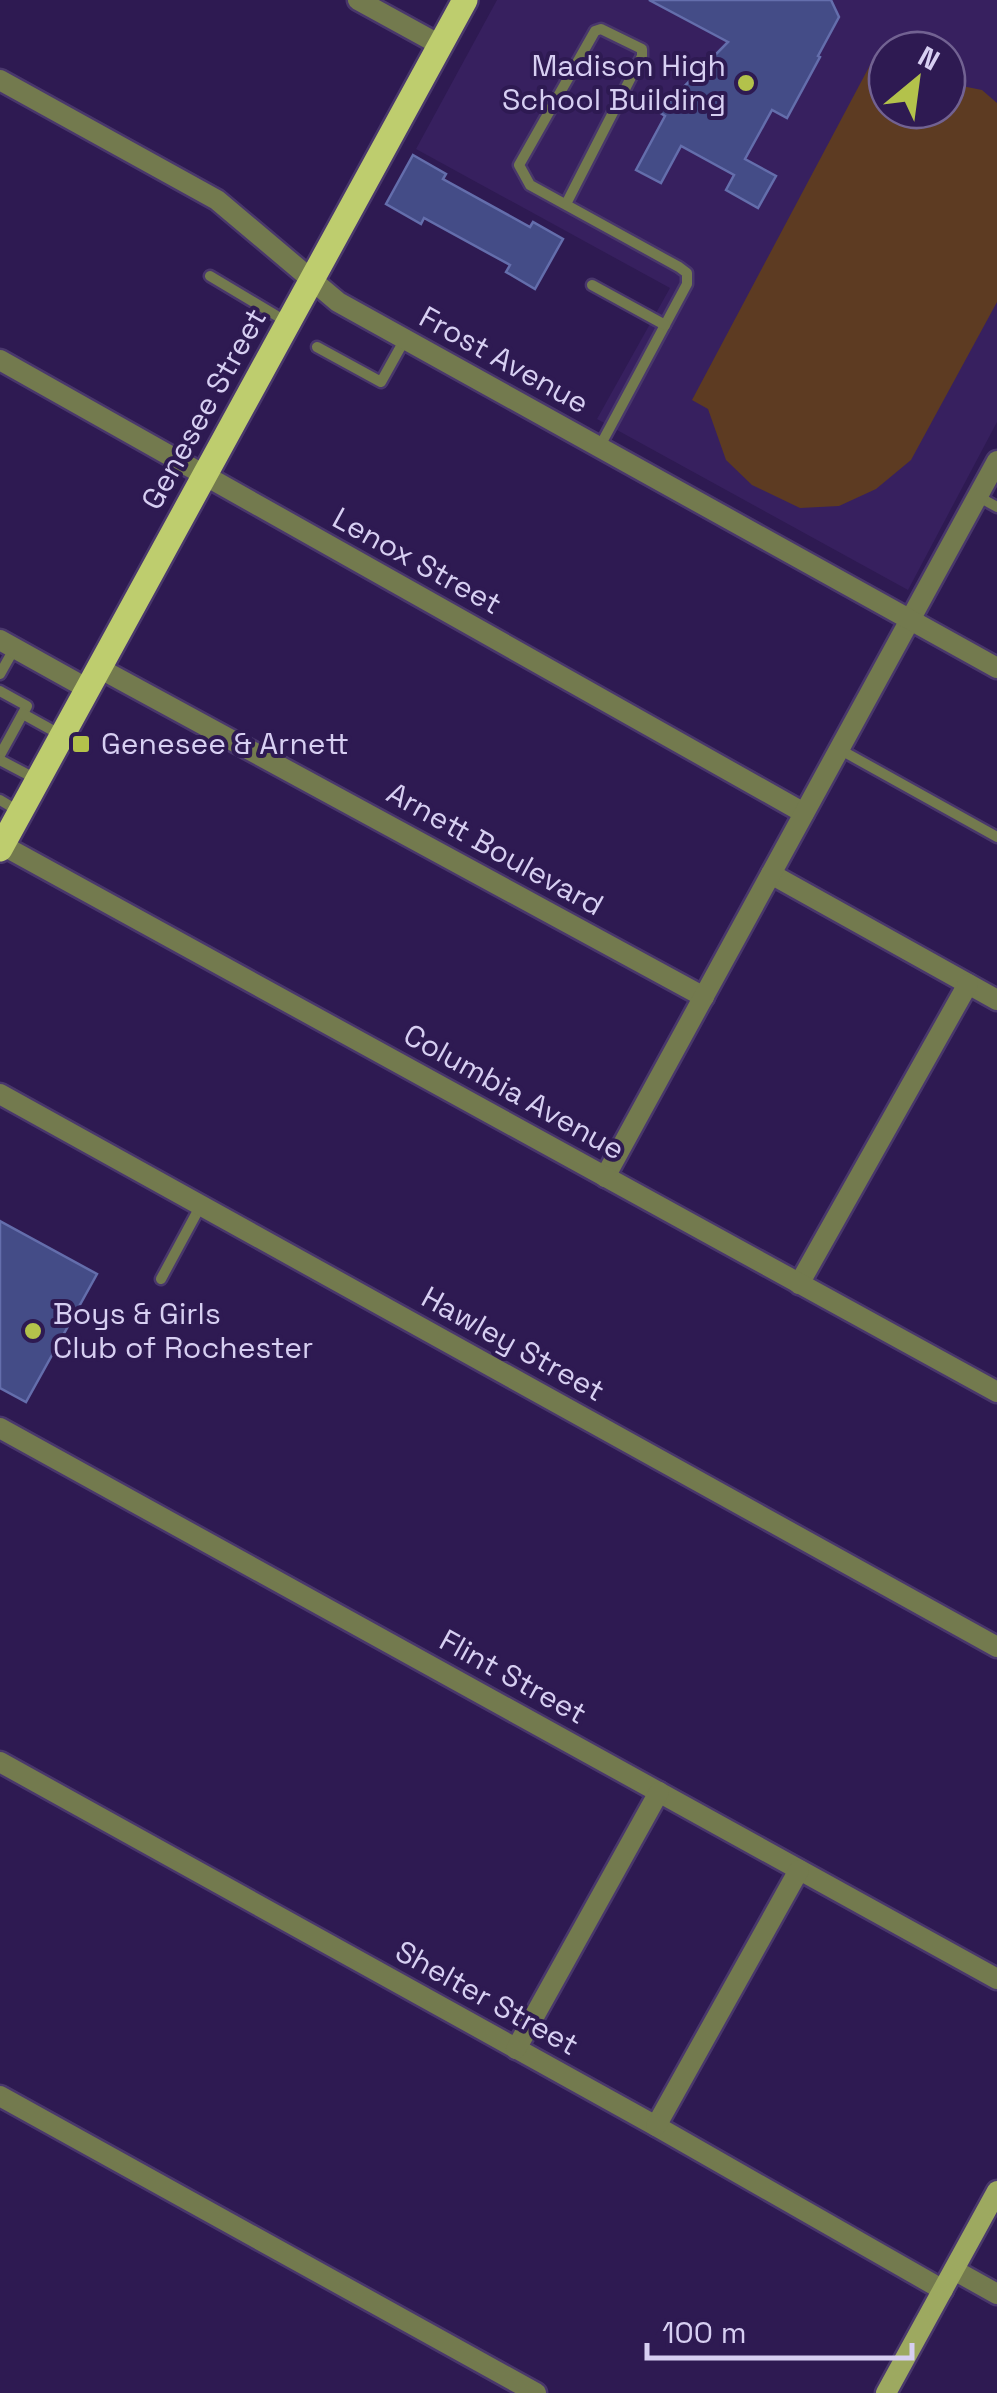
<svg xmlns="http://www.w3.org/2000/svg" width="997" height="2393" viewBox="0 0 997 2393" font-family="'Space Grotesk',sans-serif">
	<style>
		.built { fill: #37205f; fill-rule: evenodd }
		.green { fill: #5d3b22 }
		.building { fill: #444c87; stroke: #646eac; stroke-width: 2.5 }
		.lines { fill: none; stroke-linecap: round; stroke-linejoin: round }
		.service-casing { stroke: #49376c; stroke-width: 15 }
		.minor-casing { stroke: #49376c; stroke-width: 25 }
		.tertiary-casing { stroke: #49376c; stroke-width: 25 }
		.secondary-casing { stroke: #49376c; stroke-width: 25 }
		.primary-casing { stroke: #49376c; stroke-width: 30 }
		.service { stroke: #737a4e; stroke-width: 10 }
		.minor { stroke: #737a4e; stroke-width: 20 }
		.tertiary { stroke: #737a4e; stroke-width: 20 }
		.secondary { stroke: #9da960; stroke-width: 20 }
		.primary { stroke: #becd6e; stroke-width: 25 }
		.poi-dot { fill: #b3c24b; stroke: #2e1a52; stroke-width: 4 }
		.labels { text-anchor: middle; stroke-width: 8; stroke-linejoin: round; paint-order: stroke }
		.poi-label { font-size: 30px; fill: #d7cff2; stroke: #2e1a52; text-anchor: start }
		.street-label { font-size: 30px; fill: #d7cff2; stroke: #2e1a52 }
	</style>
	<rect width="100%" height="100%" fill="#2e1a52"/>
	<path class="built" d="M 497,0 L 997,0 L 997,422 L 908,590 L 597,419 L 670,288 L 416,149 ZM 887,50 L 947,50 L 947,110 L 887,110 Z"/>
	<polygon class="green" points="877,52 887,56 887,81 881,92 887,90 887,110 947,110 947,83 982,90 997,103 997,302 911,460 876,489 839,506 800,508 752,485 726,460 708,409 692,400"/>
	<g class="building">
		<polygon points="649,0 831,0 839,17 818,56 820,57 787,118 772,110 745,159 776,176 758,208 726,190 734,175 681,146 661,183 636,170 665,116 659,112 728,42"/>
		<polygon points="413,155 446,174 443,179 530,227 533,222 563,239 535,289 506,272 510,265 424,218 421,224 386,204"/>
		<polygon points="0,1221 97,1274 26,1402 0,1388"/>
	</g>
	<g class="lines">
		<g class="service-casing">
			<g id="service">
				<polyline points="566,204 642,56 642,49 601,29 595,31 519,165 530,185 679,267 687,273 687,284 600,446"/>
				<polyline points="210,276 287,322"/>
				<polyline points="592,285 665,325"/>
				<polyline points="317,347 381,382 405,339"/>
				<polyline points="979,497 997,507"/>
				<polyline points="0,674 14,649"/>
				<polyline points="0,691 27,706 0,755"/>
				<polyline points="23,714 61,735"/>
				<polyline points="839,749 997,837"/>
				<polyline points="0,760 38,780"/>
				<polyline points="0,800 20,812"/>
				<polyline points="161,1279 201,1205"/>
			</g>
		</g>
		<g class="minor-casing">
			<g id="minor">
				<polyline points="358,0 440,45"/>
				<polyline points="0,360 804,813"/>
				<polyline points="99,668 704,997"/>
				<polyline points="771,874 997,1000"/>
				<polyline points="0,1094 997,1647"/>
				<polyline points="605,1177 997,461"/>
				<polyline points="799,1284 968,984"/>
				<polyline points="0,1428 997,1979"/>
				<polyline points="0,1762 656,2126 943,2290"/>
				<polyline points="516,2049 659,1792"/>
				<polyline points="0,2096 536,2393"/>
				<polyline points="656,2126 799,1870"/>
				<polyline points="954,2270 997,2294"/>
			</g>
		</g>
		<g class="tertiary-casing">
			<g id="tertiary">
				<polyline points="0,80 217,200 338,302 997,668"/>
				<polyline points="0,640 88,689"/>
				<polyline points="2,845 997,1392"/>
			</g>
		</g>
		<g class="secondary-casing">
			<polyline id="secondary" points="886,2393 997,2191"/>
		</g>
		<g class="primary-casing">
			<polyline id="primary" points="0,849 465,0"/>
		</g>
		<use href="#service" class="service"/>
		<use href="#minor" class="minor"/>
		<use href="#tertiary" class="tertiary"/>
		<use href="#secondary" class="secondary"/>
		<use href="#primary" class="primary"/>
	</g>
	<g class="poi-dot">
		<circle cx="746" cy="83" r="10"/>
		<rect x="71" y="734" width="20" height="20" rx="5"/>
		<circle cx="33" cy="1331" r="10"/>
	</g>
	<g class="labels">
		<g class="poi-label">
			<text x="726" y="76" text-anchor="end">Madison High<tspan x="726" dy="34">School Building</tspan></text>
			<text x="101" y="754">Genesee &amp; Arnett</text>
			<text x="53" y="1324">Boys &amp; Girls<tspan x="53" dy="34">Club of Rochester</tspan></text>
		</g>
		<g class="street-label">
			<text transform="translate(504 360) rotate(29)" y="10">Frost Avenue</text>
			<text transform="translate(204 409) rotate(-61)" y="10">Genesee Street</text>
			<text transform="translate(417 561) rotate(29)" y="10">Lenox Street</text>
			<text transform="translate(495 849) rotate(29)" y="10">Arnett Boulevard</text>
			<text transform="translate(514 1092) rotate(29)" y="10">Columbia Avenue</text>
			<text transform="translate(513 1344) rotate(29)" y="10">Hawley Street</text>
			<text transform="translate(513 1677) rotate(29)" y="10">Flint Street</text>
			<text transform="translate(487 1998) rotate(29)" y="10">Shelter Street</text>
		</g>
	</g>
	<g transform="translate(917 80) rotate(29)"><circle r="48" fill="#2e1a52" stroke="#726292" stroke-width="2.5"/>
	<path d="M0-8L18 38L0 25L-18 38Z" fill="#b3c24b"/>
	<text y="-15" font-size="28" font-weight="bold" text-anchor="middle" fill="#d7cff2">N</text>
	</g>
	<path d="M647 2343v15h265v-15" fill="none" stroke="#d7cff2" stroke-width="5"/>
	<text x="662" y="2343" font-size="30" fill="#d7cff2" stroke="#2e1a52" stroke-width="8" paint-order="stroke">100 m</text>
</svg>
